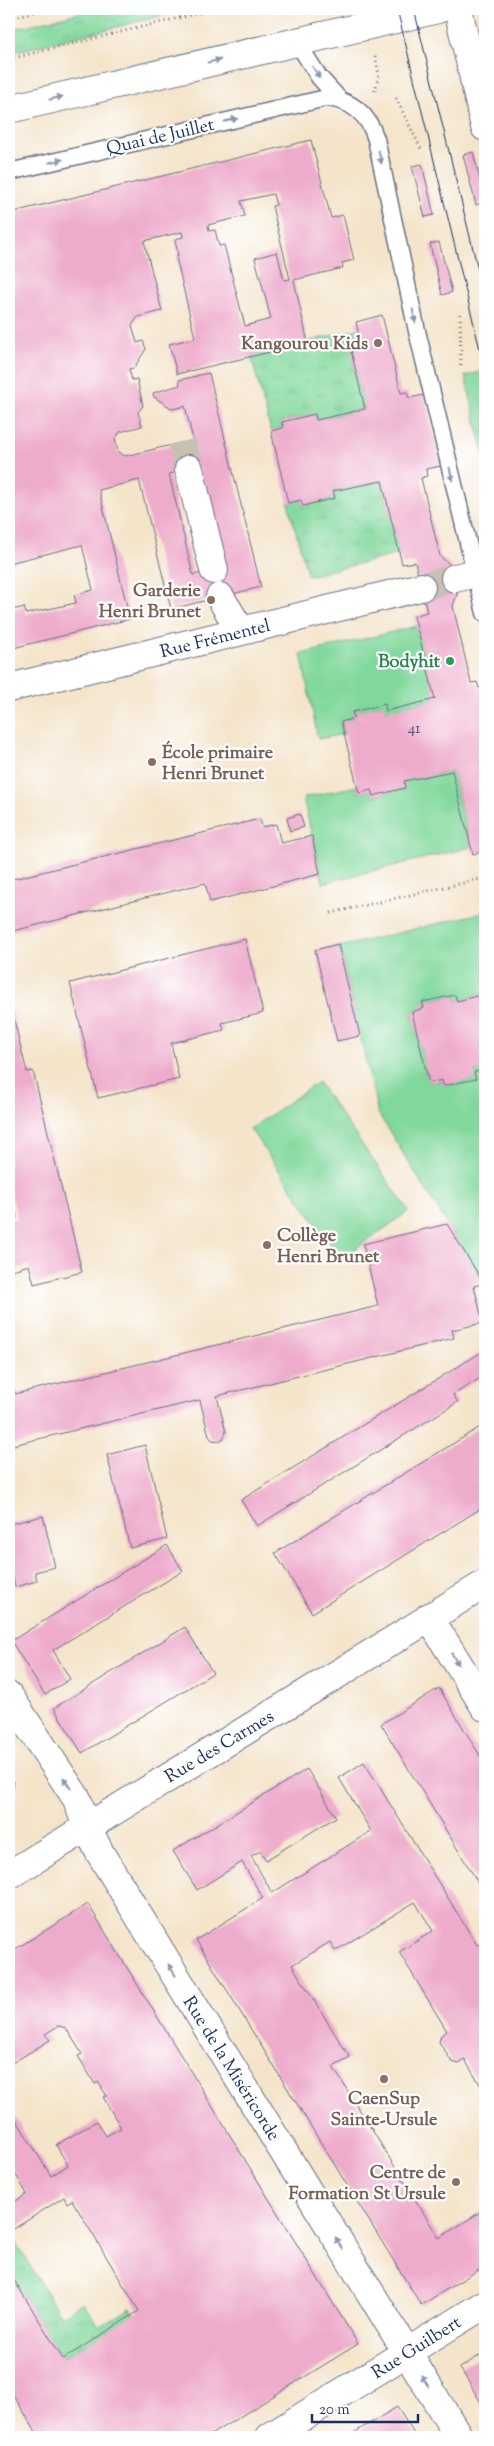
<svg xmlns="http://www.w3.org/2000/svg" width="494" height="2446" viewBox="0 0 494 2446" font-family="'Sorts Mill Goudy',serif">
	<style>
		.grass { fill: url(#grass-tufts); stroke: #4e847d }
		.garden { fill: #81d89c; stroke: #4e847d }
		.building { fill: #eeaccc; fill-rule: evenodd }
		.lines { fill: none; stroke-linecap: round; stroke-linejoin: round }
		.street-tunnel { stroke: #c9c0b4; stroke-width: 28; stroke-dasharray: 28 14; stroke-linecap: butt }
		.lane-casing { stroke: #676e84; stroke-width: 19 }
		.street-casing { stroke: #676e84; stroke-width: 30 }
		.secondary-casing { stroke: #676e84; stroke-width: 30 }
		.path { stroke: #676e84; stroke-width: 3; stroke-dasharray: 1 4; stroke-linecap: butt }
		.lane { stroke: #fff; stroke-width: 16 }
		.street { stroke: #fff; stroke-width: 28 }
		.secondary { stroke: #fff; stroke-width: 28 }
		.tram { stroke: #1b2f5e; stroke-width: 1 }
		.oneway { fill: #8d97ae }
		.education-dot { fill: #8d6e63; stroke: #fff; stroke-width: 2 }
		.leisure-dot { fill: #2e9e5b; stroke: #fff; stroke-width: 2 }
		.labels { text-anchor: middle; stroke-width: 4.5; stroke-linejoin: round; paint-order: stroke }
		.number-label { font-size: 15px; fill: #504e7a }
		.street-label { font-size: 18px; fill: #1b2f5e; stroke: #fff }
		.education-label { font-size: 18px; font-weight: bold; fill: #785e54; stroke: #fff; text-anchor: end }
		.leisure-label { font-size: 18px; font-weight: bold; fill: #27864d; stroke: #fff; text-anchor: end }
	</style>
	<defs>
		<pattern id="grass-tufts" width="24" height="20" patternUnits="userSpaceOnUse" patternTransform="scale(1.25)"><rect width="24" height="20" fill="#81d89c"/><path d="M3 7l-1-3M5 7V3M7 7l1-3M15 17l-1-3M17 17v-4M19 17l1-3" fill="none" stroke="#6fba89"/></pattern>
	</defs>
	<rect width="100%" height="100%" fill="#fff"/>
	<filter id="ink" filterUnits="userSpaceOnUse"><feTurbulence type="fractalNoise" baseFrequency=".02" numOctaves="2"/><feDisplacementMap in="SourceGraphic" scale="10" xChannelSelector="R" yChannelSelector="G"/><feConvolveMatrix kernelMatrix="1 2 1 2 8 2 1 2 1" color-interpolation-filters="sRGB"/></filter>
	<filter id="wash" filterUnits="userSpaceOnUse"><feTurbulence type="fractalNoise" baseFrequency=".0096" numOctaves="4" result="noise"/><feDisplacementMap in="SourceGraphic" scale="20" xChannelSelector="R" yChannelSelector="G"/><feGaussianBlur stdDeviation="1.12" result="paint"/><feColorMatrix in="noise" values="0 0 0 0 0 0 0 0 0 0 0 0 0 0 0 0 0 1.4 0 .05"/><feComposite in="paint" operator="in"/></filter>
	<g filter="url(#wash)">
		<rect width="100%" height="100%" fill="#f4e4ca"/>
		<g class="grass">
			<polygon points="95,9 191,9 9,53 9,30"/>
			<polygon points="358,329 362,348 351,351 365,409 316,420 314,414 282,422 283,428 271,431 251,356"/>
			<polygon points="485,371 485,458 465,376"/>
			<polygon points="382,481 400,554 308,576 288,503 301,500 303,506 335,498 333,491"/>
			<polygon points="9,2232 61,2316 83,2302 99,2327 131,2308 135,2314 63,2359 9,2272"/>
		</g>
		<g class="garden">
			<polygon points="417,626 435,699 386,711 385,704 352,712 354,718 341,722 344,734 318,739 301,654"/>
			<polygon points="452,771 471,847 323,883 303,798 357,786 359,793 371,790 373,796 405,788 404,781"/>
			<polygon points="485,912 485,994 457,1001 455,995 423,1002 424,1008 412,1012 429,1083 442,1080 444,1086 475,1079 474,1072 485,1069 485,1276 480,1277 378,1113 339,947"/>
			<polygon points="318,1082 409,1211 341,1259 250,1129"/>
		</g>
		<g id="blocks">
			<g class="building">
				<path d="M 311,140 L 331,218 L 343,215 L 354,260 L 342,263 L 343,268 L 294,280 L 308,343 L 177,374 L 169,344 L 195,338 L 176,257 L 178,256 L 175,239 L 183,237 L 182,232 L 144,241 L 162,311 L 138,317 L 132,325 L 137,343 L 143,341 L 146,349 L 134,368 L 129,369 L 132,380 L 137,379 L 143,406 L 138,412 L 142,426 L 120,432 L 115,439 L 118,452 L 125,456 L 193,440 L 185,406 L 173,409 L 154,397 L 153,393 L 180,385 L 179,380 L 209,373 L 261,587 L 171,609 L 139,480 L 99,490 L 130,619 L 9,649 L 9,611 L 24,607 L 26,614 L 76,603 L 74,595 L 93,590 L 82,545 L 9,563 L 9,213 ZM 273,194 L 276,205 L 272,206 L 290,279 L 284,280 L 277,252 L 255,258 L 271,319 L 245,326 L 224,245 L 219,246 L 215,230 L 209,231 L 208,225 L 245,216 L 241,201 ZM 199,467 L 224,568 L 193,575 L 169,474 Z"/>
				<polygon points="473,152 485,201 476,205 463,155"/>
				<polygon points="422,164 434,215 425,217 412,166"/>
				<polygon points="439,242 452,292 442,295 430,244"/>
				<polygon points="382,315 401,393 407,392 409,398 424,395 441,466 426,469 427,476 421,478 440,556 450,565 455,578 457,594 453,606 471,683 477,682 479,688 485,687 485,851 473,854 452,771 404,781 405,788 373,796 371,790 359,793 341,722 354,718 352,712 385,704 386,711 435,699 414,616 427,612 415,562 402,564 382,481 333,491 335,498 303,506 301,500 288,503 271,431 283,428 282,422 315,414 316,420 365,409 351,351 362,348 356,322"/>
				<polygon points="300,814 304,827 290,831 287,818"/>
				<polygon points="260,819 262,827 276,824 281,843 312,836 320,874 210,902 205,883 9,932 9,880"/>
				<polygon points="245,939 263,1013 222,1023 224,1030 171,1043 179,1079 98,1098 70,983"/>
				<polygon points="338,944 360,1036 337,1041 315,950"/>
				<polygon points="485,994 485,1069 474,1072 476,1079 443,1086 442,1080 429,1083 412,1012 424,1008 422,1002 455,995 457,1001"/>
				<polygon points="9,1000 27,1072 33,1071 82,1272 34,1284 29,1265 9,1271 9,1220 17,1218 9,1183"/>
				<polygon points="447,1224 480,1277 485,1276 485,1293 482,1284 474,1286 483,1323 452,1330 454,1338 217,1396 226,1432 223,1439 219,1441 212,1440 209,1436 200,1400 9,1446 9,1368 15,1394 378,1306 363,1244"/>
				<polygon points="485,1350 485,1375 453,1395 458,1402 257,1526 241,1500"/>
				<polygon points="485,1424 485,1506 312,1613 275,1553"/>
				<polygon points="145,1445 167,1539 130,1548 107,1455"/>
				<polygon points="43,1516 55,1567 35,1572 37,1581 15,1587 13,1577 9,1578 9,1524"/>
				<polygon points="167,1545 183,1571 53,1650 70,1679 45,1695 11,1641"/>
				<polygon points="185,1627 213,1673 82,1753 54,1708"/>
				<polygon points="439,1688 485,1764 485,1894 381,1724"/>
				<polygon points="364,1762 477,1945 480,1944 485,1952 485,2093 465,2060 459,2064 452,2062 439,2042 441,2035 447,2031 399,1952 433,1931 415,1902 335,1951 330,1942 292,1965 350,2058 333,2067 439,2238 485,2209 485,2266 421,2305 196,1940 263,1898 242,1862 197,1890 173,1851 307,1769 336,1817 266,1860 260,1851 251,1856 272,1893 371,1831 339,1778"/>
				<polygon points="9,1774 14,1782 10,1801 9,1801"/>
				<polygon points="88,1904 358,2344 207,2437 39,2437 9,2388 9,2272 63,2359 139,2311 72,2200 67,2203 64,2197 9,2232 9,2205 27,2194 9,2163 11,2160 9,2156 9,2108 51,2176 68,2165 56,2145 97,2121 106,2136 121,2128 103,2097 107,2096 98,2082 95,2084 78,2056 82,2054 66,2028 58,2026 45,2034 50,2040 9,2065 9,1953"/>
				<polygon points="485,2352 485,2409 460,2368"/>
				<polygon points="397,2407 416,2437 347,2437"/>
			</g>
		</g>
	</g>
	<g filter="url(#ink)">
		<use href="#blocks" fill-opacity="0" stroke="#676e84" stroke-width="1"/>
		<g class="lines">
			<g class="street-tunnel">
				<polyline points="182,442 189,469"/>
				<polyline points="421,587 455,578"/>
			</g>
			<g class="lane-casing">
				<g id="lane">
					<polyline points="297,42 319,77 339,99"/>
					<path d="M 9,172 L 326,98 C 352,100 368,114 376,139 L 417,331 L 485,613"/>
				</g>
			</g>
			<g class="street-casing">
				<g id="street">
					<polyline points="189,469 214,570"/>
					<polyline points="455,578 485,571"/>
					<polyline points="220,597 241,631"/>
					<polyline points="9,688 421,587"/>
					<polyline points="429,1617 485,1707"/>
					<polyline points="9,1696 77,1799 87,1827 100,1853 459,2437"/>
					<polyline points="270,2437 485,2304"/>
				</g>
			</g>
			<g class="secondary-casing">
				<g id="secondary">
					<polyline points="458,9 485,127"/>
					<polyline points="9,109 438,9"/>
					<polyline points="9,1875 485,1584"/>
				</g>
			</g>
			<g class="path">
				<polyline points="9,18 47,9"/>
				<polyline points="375,56 379,74 375,91"/>
				<polyline points="9,59 216,9"/>
				<polyline points="396,98 421,149"/>
				<polyline points="460,314 461,365"/>
				<polyline points="331,913 485,878"/>
			</g>
			<use href="#lane" class="lane"/>
			<use href="#street" class="street"/>
			<use href="#secondary" class="secondary"/>
			<g class="tram">
				<polyline points="397,9 485,370"/>
				<polyline points="414,9 485,298"/>
			</g>
		</g>
		<defs><path id="oneway-solid" d="M-6-.8H1V-3.2L6.5 0L1 3.2V.8H-6Z" transform="scale(1.25)"/></defs>
		<g class="oneway">
			<use href="#oneway-solid" transform="translate(214 61) rotate(-13)"/>
			<use href="#oneway-solid" transform="translate(316 72) rotate(57)"/>
			<use href="#oneway-solid" transform="translate(56 98) rotate(-13)"/>
			<use href="#oneway-solid" transform="translate(231 120) rotate(-13)"/>
			<use href="#oneway-solid" transform="translate(380 157) rotate(77)"/>
			<use href="#oneway-solid" transform="translate(56 161) rotate(-13)"/>
			<use href="#oneway-solid" transform="translate(414 316) rotate(79)"/>
			<use href="#oneway-solid" transform="translate(451 474) rotate(77)"/>
			<use href="#oneway-solid" transform="translate(455 1659) rotate(58)"/>
			<use href="#oneway-solid" transform="translate(67 1783) rotate(-123)"/>
			<use href="#oneway-solid" transform="translate(172 1970) rotate(-122)"/>
			<use href="#oneway-solid" transform="translate(339 2243) rotate(-122)"/>
			<use href="#oneway-solid" transform="translate(425 2381) rotate(-122)"/>
		</g>
	</g>
	<g class="education-dot">
		<circle cx="378" cy="343" r="5"/>
		<circle cx="211" cy="600" r="5"/>
		<circle cx="152" cy="762" r="5"/>
		<circle cx="267" cy="1245" r="5"/>
		<circle cx="384" cy="2079" r="5"/>
		<circle cx="456" cy="2182" r="5"/>
	</g>
	<circle class="leisure-dot" cx="450" cy="661" r="5"/>
	<g class="labels">
		<g class="number-label">
			<text x="414" y="733">41</text>
		</g>
		<g class="street-label">
			<text transform="translate(160 136) rotate(-13)" y="6">Quai de Juillet</text>
			<text transform="translate(215 638) rotate(-14)" y="6">Rue Frémentel</text>
			<text transform="translate(219 1746) rotate(-31)" y="6">Rue des Carmes</text>
			<text transform="translate(232 2068) rotate(58)" y="6">Rue de la Miséricorde</text>
			<text transform="translate(416 2347) rotate(-32)" y="6">Rue Guilbert</text>
		</g>
		<g class="education-label">
			<text x="368" y="349">Kangourou Kids</text>
			<text x="201" y="596">Garderie<tspan x="201" dy="21">Henri Brunet</tspan></text>
			<text x="162" y="758" text-anchor="start">École primaire<tspan x="162" dy="21">Henri Brunet</tspan></text>
			<text x="277" y="1241" text-anchor="start">Collège<tspan x="277" dy="21">Henri Brunet</tspan></text>
			<text x="384" y="2104" text-anchor="middle">CaenSup<tspan x="384" dy="21">Sainte-Ursule</tspan></text>
			<text x="446" y="2178">Centre de<tspan x="446" dy="21">Formation St Ursule</tspan></text>
		</g>
		<g class="leisure-label">
			<text x="440" y="667">Bodyhit</text>
		</g>
	</g>
	<rect width="494" height="2446" fill="none" stroke="#fff" stroke-width="30"/>
	<path d="M312 2414v8h106v-8" fill="none" stroke="#1b2f5e" stroke-width="2.5"/>
	<text x="319" y="2414" font-size="15" fill="#1b2f5e" stroke="#ffffff" stroke-width="4" paint-order="stroke">20 m</text>
</svg>
